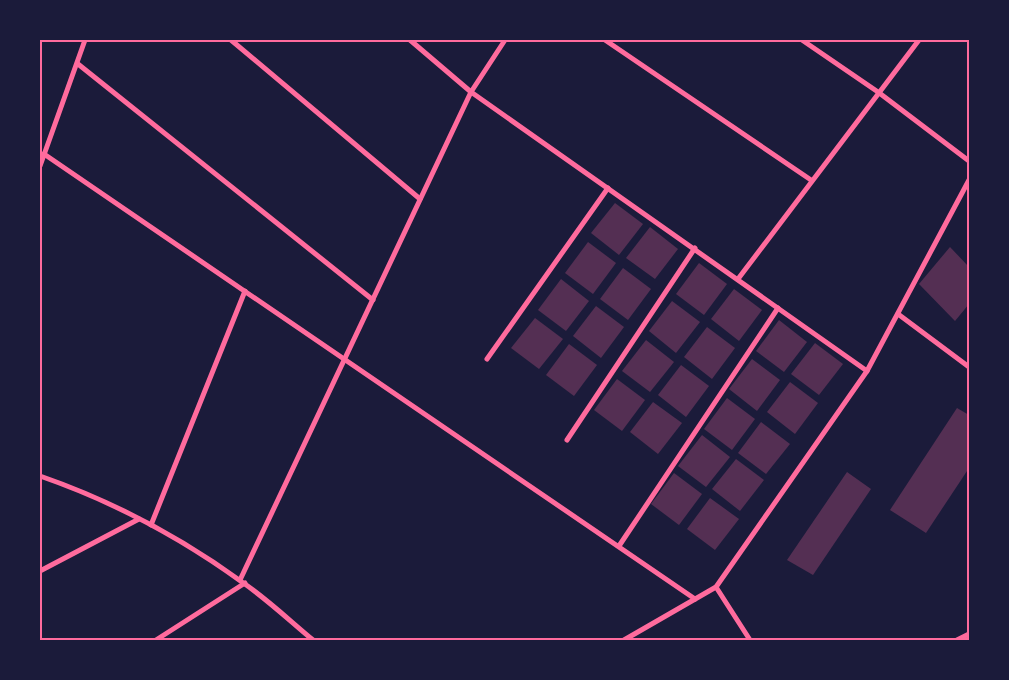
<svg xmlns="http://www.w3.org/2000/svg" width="1009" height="680" viewBox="0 0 1009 680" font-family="'Noto Sans',sans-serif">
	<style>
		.building { fill: #542f53 }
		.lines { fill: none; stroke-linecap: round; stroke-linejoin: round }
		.minor { stroke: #ff6b9d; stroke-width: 5 }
		.neatline { fill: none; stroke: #ff6b9d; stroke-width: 2 }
	</style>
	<rect width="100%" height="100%" fill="#1b1b3a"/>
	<g class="building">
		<polygon points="615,203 643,224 619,255 591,233"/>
		<polygon points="650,227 678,249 655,279 626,258"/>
		<polygon points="588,242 616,263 593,294 565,273"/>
		<polygon points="950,247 969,267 969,304 955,321 919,284"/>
		<polygon points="699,263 727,284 704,315 676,294"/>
		<polygon points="623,268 651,289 628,320 600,299"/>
		<polygon points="561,279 589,301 566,331 538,310"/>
		<polygon points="734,289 762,310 739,341 711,319"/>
		<polygon points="672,301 700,322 676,353 649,331"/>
		<polygon points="596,306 624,327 601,358 573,336"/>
		<polygon points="535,318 563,339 539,369 511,348"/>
		<polygon points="779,320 807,342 784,372 756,351"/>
		<polygon points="707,327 735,348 712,379 684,357"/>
		<polygon points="646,340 674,362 650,392 622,371"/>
		<polygon points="815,343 843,364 819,395 791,374"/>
		<polygon points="569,344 597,365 574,396 546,375"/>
		<polygon points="752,359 780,380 757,411 729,389"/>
		<polygon points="681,365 709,386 686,417 658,395"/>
		<polygon points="617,379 645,400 622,431 594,410"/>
		<polygon points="790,382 818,403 795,434 767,412"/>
		<polygon points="727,398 755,419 732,450 704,429"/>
		<polygon points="653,402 682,423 658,454 630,432"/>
		<polygon points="957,408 969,415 969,468 926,533 890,510"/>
		<polygon points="761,422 790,444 766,474 738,453"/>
		<polygon points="702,435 730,457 706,487 678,466"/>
		<polygon points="736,459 764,480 740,511 712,489"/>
		<polygon points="847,472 871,489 813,575 787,560"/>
		<polygon points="674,473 702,494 679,525 651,504"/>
		<polygon points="710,498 739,519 715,550 687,529"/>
	</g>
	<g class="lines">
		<g class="minor">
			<polyline points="231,40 420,199"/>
			<polyline points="410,40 471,92 867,371"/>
			<polyline points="605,40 811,180"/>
			<polyline points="802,40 878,92 969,161"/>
			<polyline points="78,64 373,300"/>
			<polyline points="44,154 695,599"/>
			<polyline points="40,166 85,40"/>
			<polyline points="738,279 919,40"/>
			<polyline points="898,314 969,367"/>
			<polyline points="487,359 608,188"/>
			<polyline points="567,440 695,248"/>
			<path d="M 40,476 C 112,501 180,537 242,582 C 267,599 290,621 313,640"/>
			<polyline points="151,525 245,291"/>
			<polyline points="619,546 778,308"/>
			<polyline points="40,571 139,519"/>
			<polyline points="240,580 471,92 505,40"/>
			<polyline points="716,587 750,640"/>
			<polyline points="156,640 245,583"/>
			<polyline points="624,640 716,587 867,371 969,180"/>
			<polyline points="957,640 969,634"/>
		</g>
	</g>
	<rect width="1009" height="680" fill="none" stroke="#1b1b3a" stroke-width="82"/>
	<rect x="41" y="41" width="927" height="598" class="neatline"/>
</svg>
